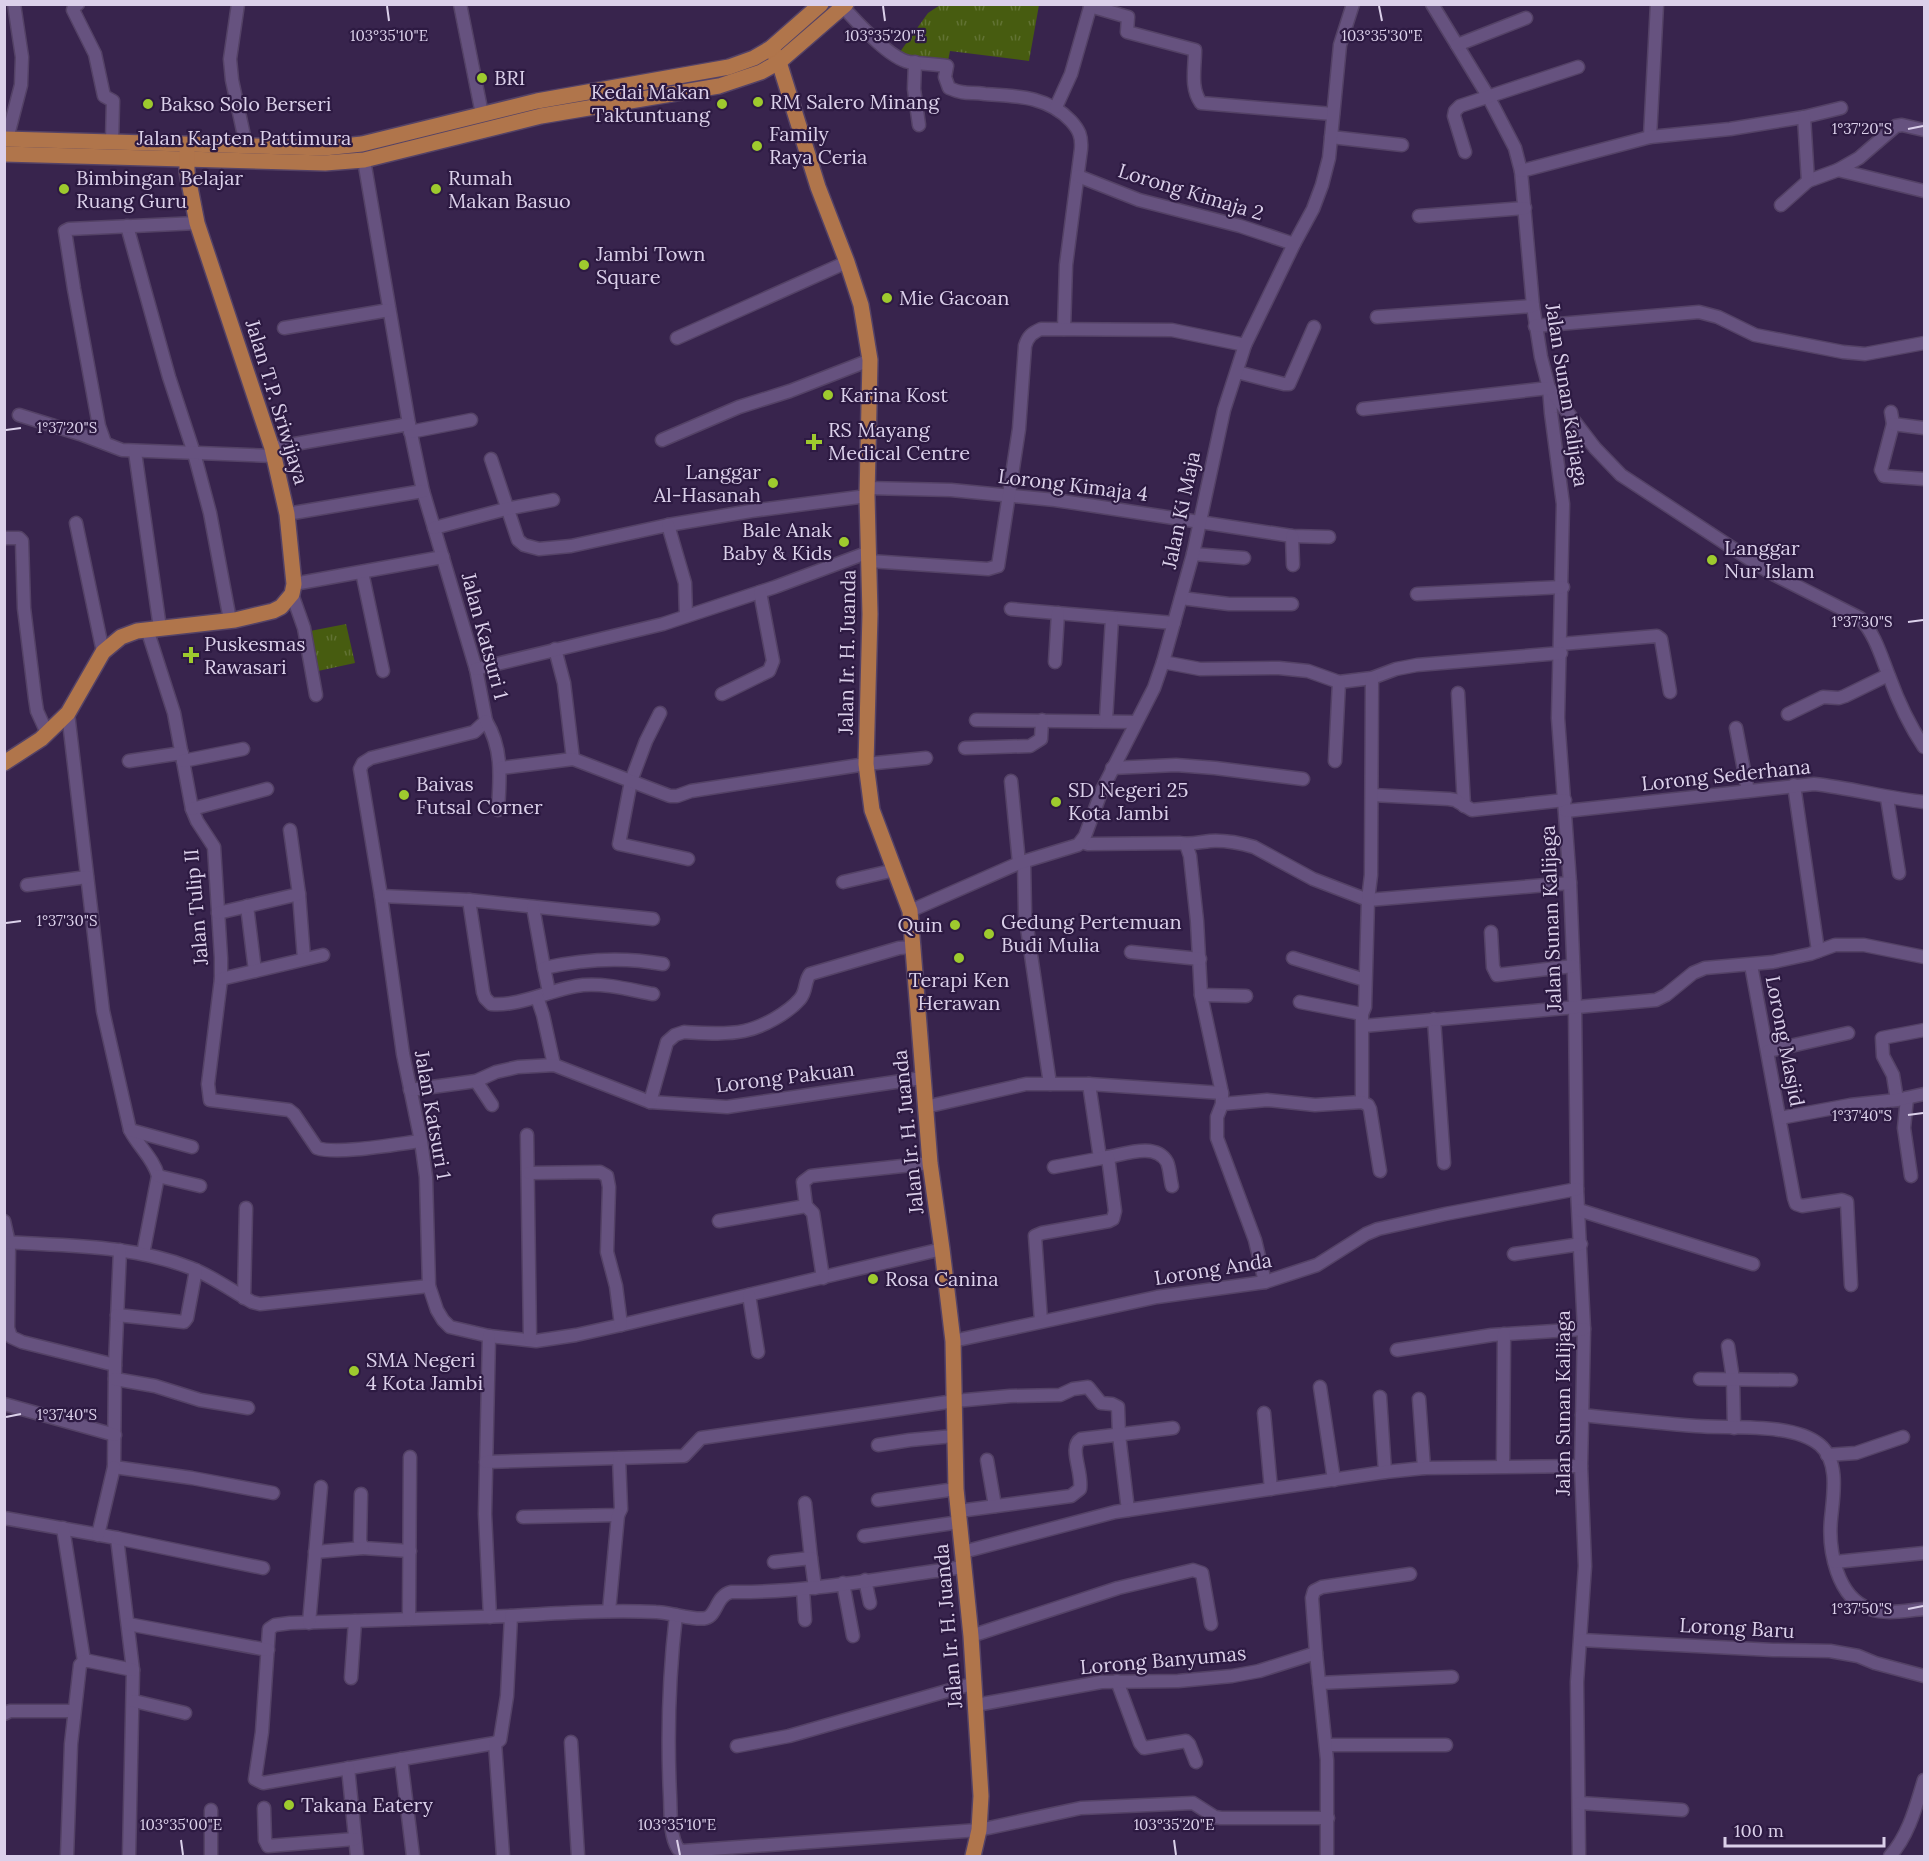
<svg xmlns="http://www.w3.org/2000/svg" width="1929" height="1861" viewBox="0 0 1929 1861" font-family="Lora,serif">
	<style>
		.grass { fill: url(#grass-tufts) }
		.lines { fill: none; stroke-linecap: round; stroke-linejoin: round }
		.minor-casing { stroke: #544266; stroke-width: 15 }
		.major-casing { stroke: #544266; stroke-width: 18 }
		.minor { stroke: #66527f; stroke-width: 12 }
		.major { stroke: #b0754b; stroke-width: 15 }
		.ticks { fill: none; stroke: #dbd0ea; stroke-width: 2 }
		.poi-dot { fill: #9eca2e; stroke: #2d1a42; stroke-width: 2 }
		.labels { text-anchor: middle; stroke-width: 4.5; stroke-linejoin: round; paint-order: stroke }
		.poi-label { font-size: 20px; fill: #dbd0ea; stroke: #2d1a42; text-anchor: start }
		.street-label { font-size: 20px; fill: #dbd0ea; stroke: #2d1a42 }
		.ticks-label { font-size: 15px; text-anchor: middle; fill: #dbd0ea; stroke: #2d1a42; stroke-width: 4.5; stroke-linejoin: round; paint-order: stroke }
	</style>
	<defs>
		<pattern id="grass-tufts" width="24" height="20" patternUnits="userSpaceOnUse" patternTransform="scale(1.5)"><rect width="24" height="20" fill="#475c10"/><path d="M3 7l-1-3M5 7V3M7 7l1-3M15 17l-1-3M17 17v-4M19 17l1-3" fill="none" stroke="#617233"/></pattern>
	</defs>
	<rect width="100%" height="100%" fill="#38244d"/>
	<g class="grass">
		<polygon points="940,5 1039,5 1029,61 950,51 947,66 897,56 928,13"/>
		<polygon points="346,624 355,663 318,671 310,631"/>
	</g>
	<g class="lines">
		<g class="minor-casing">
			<g id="minor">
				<polyline points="78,4 74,7 73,10 95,54 104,96 113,101 112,142"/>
				<polyline points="238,4 230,59 232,80 246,145"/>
				<polyline points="460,4 482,114"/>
				<polyline points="1432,4 1488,96 1515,148 1521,171 1533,306 1541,357 1549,388 1551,413 1563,504 1558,718 1570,883 1575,1006 1577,1189 1584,1329 1581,1466 1585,1566 1577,1682 1579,1856"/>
				<path d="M 1090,6 L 1128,17 L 1127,32 L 1195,50 C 1195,68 1190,88 1201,103 L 1333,114"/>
				<path d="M 843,7 C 857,22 889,58 909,62 C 921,64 934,64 947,66 L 945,77 L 949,88 C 965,95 969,92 985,94 C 1016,96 1048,96 1071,121 C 1079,130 1082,136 1081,149 L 1066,265 L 1064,329"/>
				<polyline points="1457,45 1526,18"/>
				<polyline points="915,62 914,89 919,125"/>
				<polyline points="1056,107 1071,74 1091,4"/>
				<polyline points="1331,137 1402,145"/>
				<polyline points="1650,137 1657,4"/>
				<polyline points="7,139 21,85 22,57 14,4"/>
				<polyline points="1465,152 1454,116 1455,111 1460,106 1578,67"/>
				<polyline points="364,160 409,424 423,491 476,669 486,721 474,732 371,758 363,763 360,769 381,896 403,1054 421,1141 426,1177 429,1286 437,1310 443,1320 450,1327 489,1336 536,1341 576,1335 621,1325 942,1249"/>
				<polyline points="1838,170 1924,191"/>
				<polyline points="1521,171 1650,137 1730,129 1804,117 1841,108"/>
				<polyline points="1078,176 1139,200 1240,226 1294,244"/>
				<polyline points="1808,181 1838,170 1859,158 1896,126 1902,125 1924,130"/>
				<polyline points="1781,205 1808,181 1804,117"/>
				<polyline points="1419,216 1525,208"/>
				<polyline points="127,226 169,377 194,453 210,513 230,620"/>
				<polyline points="1377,317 1533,306"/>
				<polyline points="1535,326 1699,312 1718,317 1755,335 1843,352 1865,354 1924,343"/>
				<polyline points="284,328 389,310"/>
				<polyline points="677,338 847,262"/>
				<polyline points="1237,372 1284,384 1289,384 1314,327"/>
				<path d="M 1549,388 L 1595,448 L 1621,475 L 1769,572 L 1860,618 C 1875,634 1881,656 1889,676 C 1898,701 1909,725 1924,747"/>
				<polyline points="1363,409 1549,388"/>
				<polyline points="1891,412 1893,424 1881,470 1884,476 1924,479"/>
				<polyline points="19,415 80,434 122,450 274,456"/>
				<polyline points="1893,424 1924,428"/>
				<polyline points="410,432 471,420"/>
				<polyline points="662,440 739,407 790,391 870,360"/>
				<polyline points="105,443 99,426 74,289 65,231 69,229 197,223"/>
				<polyline points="272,448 409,424"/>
				<polyline points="135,452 160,628"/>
				<polyline points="491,459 518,540 524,545 539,549 571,546 668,525 751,511 867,496"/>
				<polyline points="867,488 951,490 1055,500 1292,536 1329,537"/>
				<polyline points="287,514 423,491"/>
				<polyline points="76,523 103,652"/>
				<polyline points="668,525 685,583 686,616"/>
				<polyline points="434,528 506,509 553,500"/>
				<polyline points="1292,536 1293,565"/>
				<polyline points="4,538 19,538 22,541 24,608 35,698 37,711 47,733"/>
				<polyline points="1193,554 1244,558"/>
				<path d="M 869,561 L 988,569 L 998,566 L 1019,429 L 1025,346 C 1028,336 1032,333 1041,329 L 1172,330 L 1245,345"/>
				<polyline points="362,572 383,671"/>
				<polyline points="294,584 443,557"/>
				<polyline points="292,594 304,628 316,695"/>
				<polyline points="1417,594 1563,587"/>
				<polyline points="1181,598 1229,604 1292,604"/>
				<polyline points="1011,609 1174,623"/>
				<path d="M 147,629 L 174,713 L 192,809 L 197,821 L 214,847 L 221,958 L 221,979 L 208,1084 L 210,1100 L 289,1110 L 294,1114 L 317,1148 C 337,1155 397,1144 421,1141"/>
				<polyline points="1561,644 1657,636 1661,639 1670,692"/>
				<polyline points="555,649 564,683 573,759"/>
				<polyline points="1055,662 1058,613"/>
				<polyline points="1163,662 1200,669 1279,668 1308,671 1339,682 1372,678 1396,669 1417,665 1561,653"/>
				<polyline points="476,669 663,624 775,587 869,552"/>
				<polyline points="1458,693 1464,806"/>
				<polyline points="722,694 769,671 773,661 760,592"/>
				<path d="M 68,713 L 103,1011 L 130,1130 C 138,1146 154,1159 158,1176 L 143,1254"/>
				<polyline points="660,713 646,741 631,781 619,844 688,859"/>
				<polyline points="1788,714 1823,697 1839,698 1845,696 1888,675"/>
				<polyline points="976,720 1136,722"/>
				<polyline points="1106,720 1112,618"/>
				<path d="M 486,721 C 503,749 500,778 498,810"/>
				<polyline points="1736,728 1748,791"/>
				<polyline points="965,748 1030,746 1041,739 1042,720"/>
				<polyline points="129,761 182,753"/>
				<polyline points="183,761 243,749"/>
				<polyline points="1335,761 1339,682"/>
				<polyline points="501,768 573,759 670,796 677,796 691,791 866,764 926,758"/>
				<polyline points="1112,768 1176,765 1215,768 1303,779"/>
				<polyline points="1011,781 1019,863"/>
				<polyline points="1794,785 1818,951"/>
				<polyline points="1372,795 1449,799 1455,800 1472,810 1565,800"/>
				<polyline points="1887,798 1899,873"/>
				<polyline points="192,809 267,789"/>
				<path d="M 1566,811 L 1814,784 C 1851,788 1887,798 1924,802"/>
				<path d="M 1081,842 L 1088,844 L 1180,843 C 1190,845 1200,842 1210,841 C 1225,840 1240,843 1254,847 L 1313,879 L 1368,900 L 1570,883"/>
				<polyline points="1186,844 1190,856 1197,921 1201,995 1222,1093 1222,1104 1217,1117 1217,1138 1255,1240 1265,1282"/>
				<polyline points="1024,861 1025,914 1050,1084"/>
				<polyline points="843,882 895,870"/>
				<polyline points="27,885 87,877"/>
				<polyline points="299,894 304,959"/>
				<polyline points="381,896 469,900 653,919"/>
				<path d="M 469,900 L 483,992 L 485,998 L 491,1004 C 520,1007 554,988 583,985 C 606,983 631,990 653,994"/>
				<polyline points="247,906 255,971"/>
				<polyline points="533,907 544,968"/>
				<polyline points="910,911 1019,863 1078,845 1085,836 1102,790 1154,688 1163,662 1193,554 1224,410 1245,345 1294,244 1313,209 1322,185 1329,158 1340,45 1353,4"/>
				<polyline points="218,913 299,894 290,830"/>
				<polyline points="1491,932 1493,967 1497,975 1573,966"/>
				<polyline points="1131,952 1200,959"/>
				<polyline points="1293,958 1365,980"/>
				<polyline points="1751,965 1794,1198 1796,1204 1802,1206 1842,1200 1847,1202 1851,1285"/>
				<polyline points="221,979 323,955"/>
				<path d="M 549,992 L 544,968 C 583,959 625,957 663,964"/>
				<polyline points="1201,995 1246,996"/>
				<polyline points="537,997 543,1015 554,1065"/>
				<polyline points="1300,1002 1362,1014"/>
				<polyline points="1434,1019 1444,1163"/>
				<polyline points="1363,1026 1656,1000 1666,995 1693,973 1705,968 1773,962 1810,954 1835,945 1864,945 1924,957"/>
				<polyline points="1768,1051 1848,1033"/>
				<polyline points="476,1081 492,1105"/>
				<polyline points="1089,1084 1100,1158"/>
				<polyline points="410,1090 476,1081 496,1072 518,1067 554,1065 650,1102 727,1107 922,1078"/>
				<polyline points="1907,1098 1904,1128 1911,1176"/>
				<polyline points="1897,1100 1893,1075 1883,1056 1882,1038 1924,1030"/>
				<path d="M 650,1102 L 667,1042 L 675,1035 L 684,1032 C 703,1033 725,1035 744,1031 C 763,1027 788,1013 800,999 C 807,991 804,982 810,974 L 899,948 L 914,947"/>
				<polyline points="1362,1102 1362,1014 1365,1007 1368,900 1371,875 1372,678"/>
				<polyline points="1222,1104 1267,1100 1315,1105 1362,1102 1368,1105 1370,1109 1380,1171"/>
				<polyline points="925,1107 1026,1084 1089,1084 1222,1093"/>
				<polyline points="1780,1118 1850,1105 1897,1100 1924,1094"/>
				<polyline points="130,1130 192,1147"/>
				<polyline points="527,1135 530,1339"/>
				<path d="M 1108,1157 C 1125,1154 1156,1142 1167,1162 C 1170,1169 1170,1179 1172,1186"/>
				<polyline points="529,1173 600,1172 607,1176 609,1187 607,1252 616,1286 621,1325"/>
				<polyline points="158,1176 200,1186"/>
				<polyline points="1579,1210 1753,1264"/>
				<polyline points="4,1221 9,1243 8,1328 11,1337 22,1342 115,1365"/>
				<polyline points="719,1221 806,1206"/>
				<path d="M 4,1242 C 66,1246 133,1245 191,1268 C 212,1276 232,1291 252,1302 L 260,1304 L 429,1286"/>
				<polyline points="120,1250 115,1365 114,1467 192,1478 273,1493"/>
				<polyline points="1514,1254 1581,1244"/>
				<polyline points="823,1278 813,1213 806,1206 803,1182 811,1176 819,1175 930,1163"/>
				<polyline points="749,1295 758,1352"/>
				<polyline points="244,1298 246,1208"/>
				<polyline points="117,1315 184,1322 187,1318 196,1270"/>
				<polyline points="1041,1321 1035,1236 1042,1233 1109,1221 1113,1219 1115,1211 1108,1157 1054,1167"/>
				<polyline points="489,1336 485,1514 490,1617"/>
				<polyline points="953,1341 1157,1297 1265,1282 1317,1265 1366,1234 1378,1229 1445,1214 1577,1189"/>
				<polyline points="1728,1346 1733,1379 1734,1428"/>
				<polyline points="1397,1350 1492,1335 1584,1329"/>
				<polyline points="115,1379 155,1386 200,1400 248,1408"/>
				<polyline points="1700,1379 1791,1380"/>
				<polyline points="1320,1387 1334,1480"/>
				<polyline points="1380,1397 1385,1472"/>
				<polyline points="1419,1399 1424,1468"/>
				<polyline points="4,1404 115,1435"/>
				<polyline points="1264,1413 1271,1489"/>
				<path d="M 1582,1415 C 1620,1419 1658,1423 1696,1426 C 1730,1429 1793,1422 1820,1445 C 1840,1462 1833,1497 1831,1519 C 1828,1550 1837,1598 1870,1609 C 1887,1615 1908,1610 1924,1609"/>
				<polyline points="878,1445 910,1440 954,1436"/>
				<polyline points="1827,1455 1856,1453 1903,1437"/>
				<polyline points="987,1460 995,1506"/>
				<polyline points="486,1462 684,1456 701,1438 955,1401 1010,1396 1060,1395 1073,1389 1088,1387 1101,1403 1112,1404 1118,1407 1119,1435 1128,1510"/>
				<polyline points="1503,1466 1504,1334"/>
				<polyline points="361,1494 360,1541 363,1548 410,1551"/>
				<polyline points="878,1500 956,1489"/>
				<polyline points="805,1503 811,1558"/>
				<path d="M 959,1511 L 1071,1496 L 1080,1489 C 1083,1472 1068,1447 1081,1439 L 1173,1428"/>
				<polyline points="523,1517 618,1515 621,1509 619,1458"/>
				<polyline points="4,1518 117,1538 133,1670 129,1856"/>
				<polyline points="63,1528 84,1661"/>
				<polyline points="98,1535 114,1467"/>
				<polyline points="864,1536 960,1522"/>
				<polyline points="117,1538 263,1568"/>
				<polyline points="315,1552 363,1548"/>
				<polyline points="963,1552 1115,1512 1385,1472 1424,1468 1581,1466"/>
				<polyline points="774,1562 811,1558 815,1588"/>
				<polyline points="1835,1562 1924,1553"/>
				<polyline points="865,1580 870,1603"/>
				<polyline points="843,1583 853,1636"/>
				<polyline points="803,1590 805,1620"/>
				<polyline points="609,1611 618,1515"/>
				<path d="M 676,1615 C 669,1675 667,1734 670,1795 C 671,1812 669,1834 678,1849 L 683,1851 L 979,1830 L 1081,1808 L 1193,1803 L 1215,1817 L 1221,1818 L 1328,1818"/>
				<polygon points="511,1616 507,1696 500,1740 495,1743 263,1783 255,1779 262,1732 269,1629 275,1625 290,1623"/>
				<path d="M 511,1616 C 560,1613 607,1610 656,1612 C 668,1612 696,1621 706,1618 C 717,1615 716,1596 731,1592 C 809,1593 887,1577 964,1567"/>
				<polyline points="409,1619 410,1457"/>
				<polyline points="309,1623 321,1487"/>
				<polyline points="128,1624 268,1650"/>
				<polyline points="971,1636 1118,1588 1193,1570 1202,1573 1211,1624"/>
				<polyline points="1581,1640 1773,1650 1830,1651 1858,1656 1875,1663 1924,1676"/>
				<polyline points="351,1678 355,1621"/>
				<polyline points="1117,1681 1140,1743 1144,1748 1186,1741 1189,1744 1196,1762"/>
				<polyline points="1319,1683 1452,1677"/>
				<polyline points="134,1701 185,1713"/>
				<polyline points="976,1705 1101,1682 1178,1681 1232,1676 1259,1671 1316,1653"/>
				<polyline points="4,1714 10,1711 74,1711"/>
				<polyline points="571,1742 578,1856"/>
				<polyline points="495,1743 503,1856"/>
				<polyline points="1326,1745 1446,1745"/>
				<polyline points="737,1746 789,1736 975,1683"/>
				<polyline points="401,1759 413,1856"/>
				<polyline points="348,1768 357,1856"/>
				<polyline points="1580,1803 1682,1810"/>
				<polyline points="264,1808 265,1840 268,1846 355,1839"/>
				<polyline points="211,1810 211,1856"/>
				<polyline points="67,1856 71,1744 80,1665 84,1661 89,1661 133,1670"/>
				<polyline points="1327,1856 1327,1760 1316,1653 1312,1598 1314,1591 1322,1587 1410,1574"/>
				<path d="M 1890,1856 C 1909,1835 1916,1806 1924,1780"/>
			</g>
		</g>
		<g class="major-casing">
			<g id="major">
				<polyline points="771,48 779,62 818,187 847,262 861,305 870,360 867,496 870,614 866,764 872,810 910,911 930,1163 942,1249 953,1341 956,1489 971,1636 981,1796 979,1830 973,1856"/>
				<polyline points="4,139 324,148 362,144 537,101 729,67 754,58 771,48 821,4"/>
				<polyline points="4,154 325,163 364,160 541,116 719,86 761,72 779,62 846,4"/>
				<polyline points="4,763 41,739 68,713 103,652 121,637 137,631 235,620 273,611 281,607 292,594 294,584 287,514 272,448 197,223 187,172 187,152"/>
			</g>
		</g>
		<use href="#minor" class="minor"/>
		<use href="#major" class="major"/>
	</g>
	<path class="ticks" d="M 387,6 L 389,21M 883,6 L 885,21M 1379,6 L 1382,21M 1908,129 L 1923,126M 6,430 L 21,428M 1908,622 L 1923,620M 6,923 L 21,921M 1908,1115 L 1923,1113M 6,1417 L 21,1414M 1908,1609 L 1923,1606M 181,1840 L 183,1855M 677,1840 L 680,1855M 1174,1840 L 1176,1855"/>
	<g class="poi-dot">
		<circle cx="482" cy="78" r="6"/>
		<circle cx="758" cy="102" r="6"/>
		<circle cx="148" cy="104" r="6"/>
		<circle cx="722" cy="104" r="6"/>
		<circle cx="757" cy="146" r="6"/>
		<circle cx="64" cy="189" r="6"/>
		<circle cx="436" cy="189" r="6"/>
		<circle cx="584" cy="265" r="6"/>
		<circle cx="887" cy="298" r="6"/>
		<circle cx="828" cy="395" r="6"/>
		<path d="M811 433h6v6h6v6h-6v6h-6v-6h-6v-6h6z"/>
		<circle cx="773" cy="483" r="6"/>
		<circle cx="844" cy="542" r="6"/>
		<circle cx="1712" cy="560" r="6"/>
		<path d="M188 646h6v6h6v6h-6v6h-6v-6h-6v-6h6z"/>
		<circle cx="404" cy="795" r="6"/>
		<circle cx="1056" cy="802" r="6"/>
		<circle cx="955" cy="925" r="6"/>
		<circle cx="989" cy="934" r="6"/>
		<circle cx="959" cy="958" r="6"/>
		<circle cx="873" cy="1279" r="6"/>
		<circle cx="354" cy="1371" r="6"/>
		<circle cx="289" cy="1805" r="6"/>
	</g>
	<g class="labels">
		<g class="poi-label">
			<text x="494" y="85">BRI</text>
			<text x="710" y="99" text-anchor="end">Kedai Makan<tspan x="710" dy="23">Taktuntuang</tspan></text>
			<text x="770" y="109">RM Salero Minang</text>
			<text x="160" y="111">Bakso Solo Berseri</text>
			<text x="769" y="141">Family<tspan x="769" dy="23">Raya Ceria</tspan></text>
			<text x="76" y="185">Bimbingan Belajar<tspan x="76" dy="23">Ruang Guru</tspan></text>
			<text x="448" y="185">Rumah<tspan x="448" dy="23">Makan Basuo</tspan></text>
			<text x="596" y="261">Jambi Town<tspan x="596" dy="23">Square</tspan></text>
			<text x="899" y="305">Mie Gacoan</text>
			<text x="840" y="402">Karina Kost</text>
			<text x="828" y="437">RS Mayang<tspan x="828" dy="23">Medical Centre</tspan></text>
			<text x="761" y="479" text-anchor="end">Langgar<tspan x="761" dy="23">Al-Hasanah</tspan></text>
			<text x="832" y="537" text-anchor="end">Bale Anak<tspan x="832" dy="23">Baby &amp; Kids</tspan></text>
			<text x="1724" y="555">Langgar<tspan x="1724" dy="23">Nur Islam</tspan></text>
			<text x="204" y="651">Puskesmas<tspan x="204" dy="23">Rawasari</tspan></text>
			<text x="416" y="791">Baivas<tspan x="416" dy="23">Futsal Corner</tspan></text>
			<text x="1068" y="797">SD Negeri 25<tspan x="1068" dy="23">Kota Jambi</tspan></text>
			<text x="1001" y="929">Gedung Pertemuan<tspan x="1001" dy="23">Budi Mulia</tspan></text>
			<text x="943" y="932" text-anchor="end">Quin</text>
			<text x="959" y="987" text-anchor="middle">Terapi Ken<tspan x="959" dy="23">Herawan</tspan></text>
			<text x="885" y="1286">Rosa Canina</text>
			<text x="366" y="1367">SMA Negeri<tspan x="366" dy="23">4 Kota Jambi</tspan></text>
			<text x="301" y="1812">Takana Eatery</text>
		</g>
		<g class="street-label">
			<text x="244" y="145">Jalan Kapten Pattimura</text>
			<text transform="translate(1191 192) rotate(17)" y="7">Lorong Kimaja 2</text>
			<text transform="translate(1567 395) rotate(81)" y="7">Jalan Sunan Kalijaga</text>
			<text transform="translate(277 402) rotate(73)" y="7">Jalan T.P. Sriwijaya</text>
			<text transform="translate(1073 485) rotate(7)" y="7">Lorong Kimaja 4</text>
			<text transform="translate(1181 510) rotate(-78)" y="7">Jalan Ki Maja</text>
			<text transform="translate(485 636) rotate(75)" y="7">Jalan Katsuri 1</text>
			<text transform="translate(847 652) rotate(-89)" y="7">Jalan Ir. H. Juanda</text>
			<text transform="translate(1726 775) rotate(-6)" y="7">Lorong Sederhana</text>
			<text transform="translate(196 907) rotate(-95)" y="7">Jalan Tulip II</text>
			<text transform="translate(1551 918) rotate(-92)" y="7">Jalan Sunan Kalijaga</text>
			<text transform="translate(1785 1041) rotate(79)" y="7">Lorong Masjid</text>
			<text transform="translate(785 1077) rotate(-7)" y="7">Lorong Pakuan</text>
			<text transform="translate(433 1115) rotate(80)" y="7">Jalan Katsuri 1</text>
			<text transform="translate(908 1132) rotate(-96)" y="7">Jalan Ir. H. Juanda</text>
			<text transform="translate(1213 1269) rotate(-9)" y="7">Lorong Anda</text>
			<text transform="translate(1563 1403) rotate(-90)" y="7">Jalan Sunan Kalijaga</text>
			<text transform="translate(948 1626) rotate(-95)" y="7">Jalan Ir. H. Juanda</text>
			<text transform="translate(1737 1628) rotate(3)" y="7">Lorong Baru</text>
			<text transform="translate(1163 1660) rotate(-5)" y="7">Lorong Banyumas</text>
		</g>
	</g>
	<g class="ticks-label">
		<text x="389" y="41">103°35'10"E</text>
		<text x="885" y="41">103°35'20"E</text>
		<text x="1382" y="41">103°35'30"E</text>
		<text x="1862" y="134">1°37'20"S</text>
		<text x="67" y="433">1°37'20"S</text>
		<text x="1862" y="627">1°37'30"S</text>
		<text x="67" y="926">1°37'30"S</text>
		<text x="1862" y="1121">1°37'40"S</text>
		<text x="67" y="1420">1°37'40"S</text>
		<text x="1862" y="1614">1°37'50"S</text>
		<text x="181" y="1830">103°35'00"E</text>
		<text x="677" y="1830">103°35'10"E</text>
		<text x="1174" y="1830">103°35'20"E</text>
	</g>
	<rect width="1929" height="1861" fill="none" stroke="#dbd0ea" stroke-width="12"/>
	<path d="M1725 1837v9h159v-9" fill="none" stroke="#dbd0ea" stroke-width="3"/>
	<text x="1734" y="1837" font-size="18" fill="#dbd0ea" stroke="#2d1a42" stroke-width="4.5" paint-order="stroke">100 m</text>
</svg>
